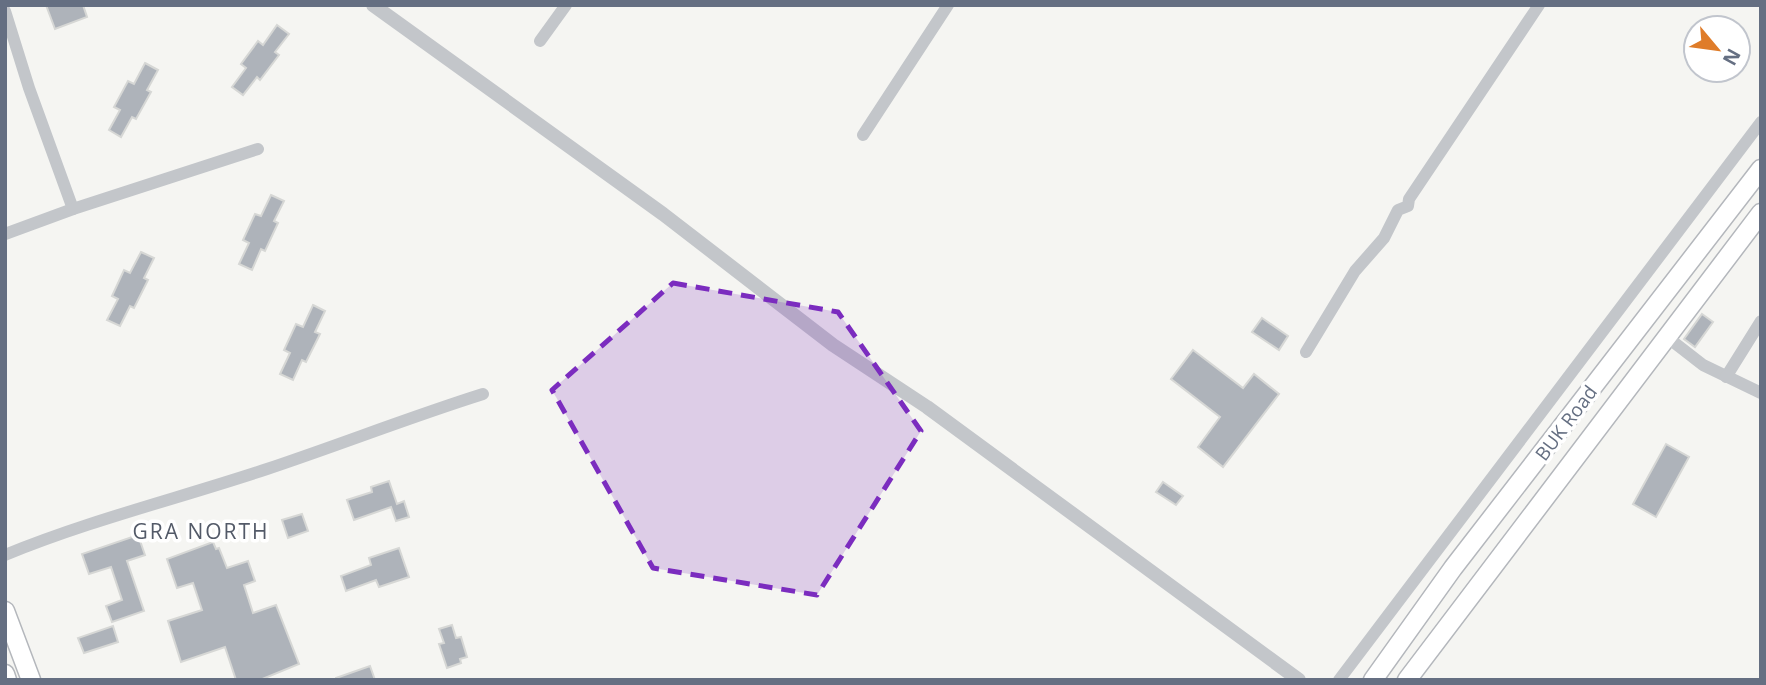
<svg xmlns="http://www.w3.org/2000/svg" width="1766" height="685" viewBox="0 0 1766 685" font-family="'Open Sans',sans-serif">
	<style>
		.building { fill: #aeb3ba; stroke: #d6d7d5; stroke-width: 2 }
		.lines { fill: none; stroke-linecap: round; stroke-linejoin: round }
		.primary-casing { stroke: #b4b7bc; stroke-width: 21 }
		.minor { stroke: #c3c6ca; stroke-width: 12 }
		.tertiary { stroke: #c3c6ca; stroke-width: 14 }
		.primary { stroke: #fff; stroke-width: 18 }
		.marked { fill: #7b2cbf; fill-opacity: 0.2; stroke: #7b2cbf; stroke-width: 5; stroke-dasharray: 14 9; stroke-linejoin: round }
		.labels { text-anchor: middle; stroke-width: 7; stroke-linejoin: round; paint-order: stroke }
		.street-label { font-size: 19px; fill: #656f82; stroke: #fff }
		.neighbourhood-label { font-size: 21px; letter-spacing: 2px; fill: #535a68; stroke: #fff }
	</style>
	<rect width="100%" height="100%" fill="#f5f5f2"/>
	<g class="building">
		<polygon points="46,5 83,5 87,17 55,29"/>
		<polygon points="277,25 289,34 275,52 279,55 260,80 257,77 243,95 232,87 246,68 241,64 258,41 263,45"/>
		<polygon points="145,63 158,70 147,90 151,92 136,119 132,117 121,137 109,130 120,110 114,107 128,81 134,84"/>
		<polygon points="271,195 284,201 274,221 278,223 265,251 261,249 252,270 239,264 249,243 243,240 255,214 261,216"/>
		<polygon points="141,252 154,258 144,278 148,280 134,308 130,306 120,326 107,320 118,299 112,296 124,270 130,273"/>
		<polygon points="313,305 325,311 315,332 320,334 306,362 302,360 293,380 280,374 290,353 284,350 296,324 303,327"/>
		<polygon points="1702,314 1713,322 1695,347 1684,339"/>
		<polygon points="1262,318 1288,336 1279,350 1252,332"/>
		<polygon points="1193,350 1243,388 1254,374 1279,394 1223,467 1198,447 1220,417 1171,379"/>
		<polygon points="1666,444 1689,457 1656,517 1633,504"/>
		<polygon points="389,481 397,504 404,501 409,517 396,521 391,507 354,520 347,500 372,492 371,487"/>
		<polygon points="1163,482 1183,496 1176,505 1156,492"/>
		<polygon points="302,514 308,531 288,538 282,520"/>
		<polygon points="138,535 145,555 127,561 144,611 112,622 106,606 122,600 111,567 89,574 82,554"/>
		<polygon points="213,542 216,549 219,548 227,568 248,561 255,581 244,585 253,613 276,605 299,664 260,680 236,680 225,647 181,662 168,621 202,610 193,583 177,588 167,559"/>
		<polygon points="399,548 409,577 379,587 376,580 346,591 341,576 371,565 369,558"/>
		<polygon points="452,625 456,638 461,637 467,657 460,659 461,663 447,668 439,644 444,643 439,629"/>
		<polygon points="113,626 118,642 84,653 78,638"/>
		<polygon points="370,666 375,680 336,680 336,678"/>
	</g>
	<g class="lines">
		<g class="primary-casing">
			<g id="primary">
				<polyline points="5,611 31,680"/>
				<polyline points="5,674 7,680"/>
				<polyline points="1373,680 1453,568 1761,169"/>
				<polyline points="1407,680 1761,213"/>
			</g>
		</g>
		<g class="minor">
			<polyline points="5,11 29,88 73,209"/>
			<polyline points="540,41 566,5"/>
			<polyline points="863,135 948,5"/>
			<polyline points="5,234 73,209 258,149"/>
			<polyline points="1667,337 1703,365 1761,393"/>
			<polyline points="1306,352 1355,271 1384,238 1398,210 1408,206 1409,199 1539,5"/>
			<polyline points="1726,377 1761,321"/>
			<path d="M 5,555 C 90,520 180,498 267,469 C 339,445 410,417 483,394"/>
			<polyline points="1339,680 1761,122"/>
		</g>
		<polyline class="tertiary" points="373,5 663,214 833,345 927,407 1299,680"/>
		<use href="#primary" class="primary"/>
	</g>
	<path class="marked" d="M 673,283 L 838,312 L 921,431 L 817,595 L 653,568 L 552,390 Z"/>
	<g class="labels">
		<g class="street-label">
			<text transform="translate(1566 423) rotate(-53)" y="7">BUK Road</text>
		</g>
		<g class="neighbourhood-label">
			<text x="201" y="539">GRA NORTH</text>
		</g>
	</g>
	<rect width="1766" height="685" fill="none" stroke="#656f82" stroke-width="14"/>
	<g transform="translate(1717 49) rotate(119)"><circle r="33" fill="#ffffff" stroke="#c1c5cd" stroke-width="2"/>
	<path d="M0-5L12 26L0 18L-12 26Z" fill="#df7c29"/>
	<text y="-10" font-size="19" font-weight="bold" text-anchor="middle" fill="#656f82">N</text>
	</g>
</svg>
